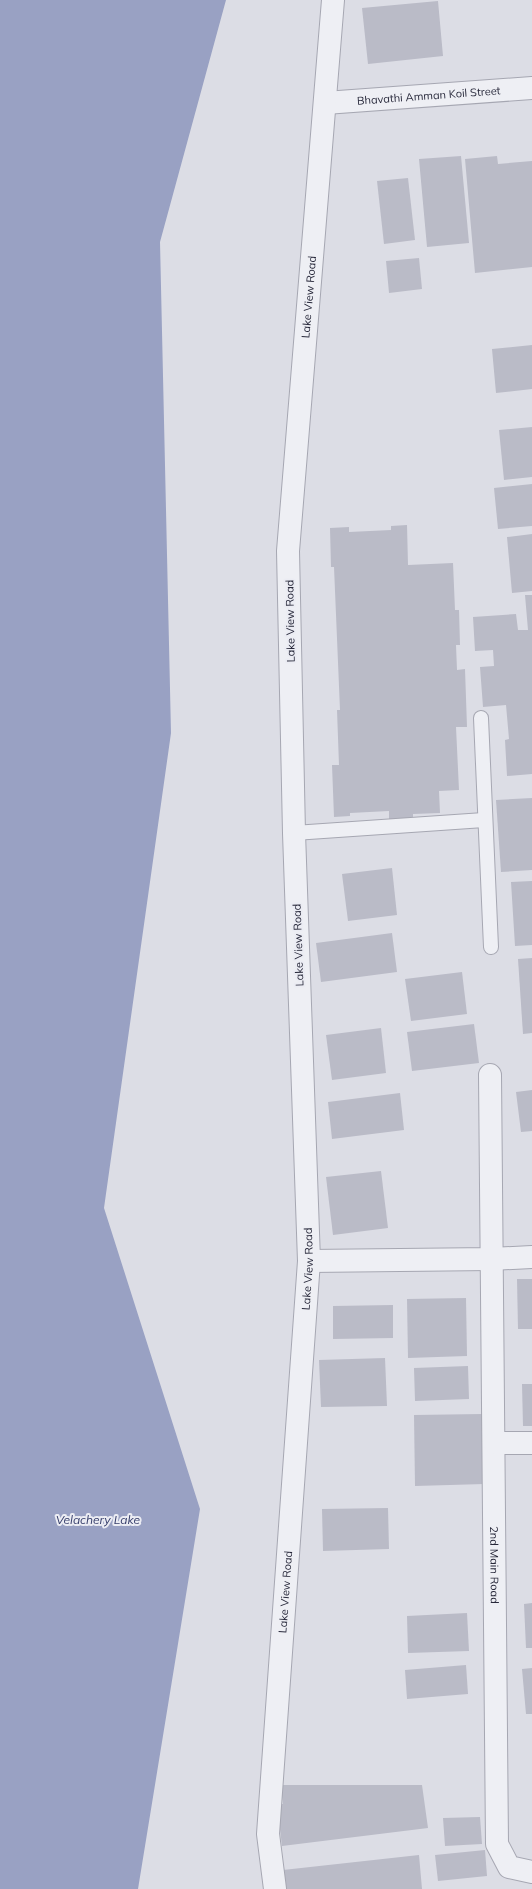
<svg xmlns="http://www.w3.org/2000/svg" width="532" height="1889" viewBox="0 0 532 1889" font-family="Mulish,sans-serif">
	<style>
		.water { fill: #99a1c3 }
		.building { fill: #babbc7 }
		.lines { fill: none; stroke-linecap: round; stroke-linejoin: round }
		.lane-casing { stroke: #a6a7b2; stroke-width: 16 }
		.street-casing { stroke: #a6a7b2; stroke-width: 24 }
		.lane { stroke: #eeeff4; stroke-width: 14 }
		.street { stroke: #eeeff4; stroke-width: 22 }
		.labels { text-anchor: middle; stroke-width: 4; stroke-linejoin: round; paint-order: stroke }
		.street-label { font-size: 11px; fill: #27283a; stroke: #ebecf3 }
		.water-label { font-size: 12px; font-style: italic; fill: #353d6a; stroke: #ebecf3 }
	</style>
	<rect width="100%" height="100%" fill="#dcdde5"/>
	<polygon class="water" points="0,0 226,0 160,242 171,733 104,1208 200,1509 138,1889 0,1889"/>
	<g class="building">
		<polygon points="438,1 443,56 368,64 362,8"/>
		<polygon points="461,156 469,243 427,247 419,159"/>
		<polygon points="497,156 498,164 532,161 532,267 475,273 465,159"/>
		<polygon points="408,178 415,240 384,244 377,181"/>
		<polygon points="419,258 422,289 389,293 386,261"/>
		<polygon points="532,345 532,389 496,393 492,349"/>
		<polygon points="532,427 532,477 504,480 499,430"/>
		<polygon points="532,484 532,526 498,529 494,488"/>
		<polygon points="407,525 408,565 453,563 455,610 459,610 460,645 456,645 457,670 465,669 467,727 456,727 459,790 439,791 440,813 413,814 413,822 389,823 389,811 350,813 350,816 334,817 332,765 339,765 337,710 340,710 334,567 331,567 330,528 349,527 349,532 391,530 391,526"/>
		<polygon points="532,534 532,591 512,593 507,537"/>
		<polygon points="525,595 532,595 532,774 507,776 505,740 509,739 506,705 483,707 480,667 494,666 493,650 475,651 473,617 516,614 518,630 528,630"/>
		<polygon points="532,798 532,870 501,872 496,800"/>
		<polygon points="392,868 397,915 348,921 342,874"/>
		<polygon points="532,881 532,945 515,946 511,882"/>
		<polygon points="392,933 397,972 321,982 316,943"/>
		<polygon points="532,958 532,1033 523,1034 518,959"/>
		<polygon points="462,972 467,1014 411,1021 405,979"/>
		<polygon points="474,1024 479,1063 412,1071 407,1032"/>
		<polygon points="381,1028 386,1073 332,1080 326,1035"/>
		<polygon points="532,1090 532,1131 521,1132 516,1092"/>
		<polygon points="400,1093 404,1130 332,1139 328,1102"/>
		<polygon points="381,1171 388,1228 333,1235 326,1177"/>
		<polygon points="517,1279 532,1279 532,1329 518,1329"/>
		<polygon points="466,1298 467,1356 408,1358 407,1299"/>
		<polygon points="393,1305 393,1338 333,1339 333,1306"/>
		<polygon points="385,1358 387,1406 321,1407 319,1360"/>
		<polygon points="468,1366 469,1399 415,1401 414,1368"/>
		<polygon points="522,1384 532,1384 532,1426 523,1426"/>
		<polygon points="482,1414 484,1484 415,1486 414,1415"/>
		<polygon points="388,1508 389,1549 323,1551 322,1509"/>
		<polygon points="532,1603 532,1648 526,1648 524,1604"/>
		<polygon points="467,1613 469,1651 408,1653 407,1616"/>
		<polygon points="466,1665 468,1694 407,1699 405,1670"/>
		<polygon points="532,1668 532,1714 526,1714 522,1669"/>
		<polygon points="281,1785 422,1785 428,1828 282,1846 277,1804 283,1804"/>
		<polygon points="480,1817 482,1844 445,1846 443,1818"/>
		<polygon points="485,1850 487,1876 438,1881 435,1855"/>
		<polygon points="419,1855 422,1889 285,1889 283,1870"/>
	</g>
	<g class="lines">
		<g class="lane-casing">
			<g id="lane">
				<polyline points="481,718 491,947"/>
				<polyline points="294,833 484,820"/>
			</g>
		</g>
		<g class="street-casing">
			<g id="street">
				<path id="s1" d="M 325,103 L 532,88"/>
				<path id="s2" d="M 490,1075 L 497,1844 L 509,1867 L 532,1872"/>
				<polyline points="309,1261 491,1259 532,1257"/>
				<polyline points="495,1443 532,1443"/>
				<path id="s3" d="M 275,1889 L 268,1834 L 309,1261 L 294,833 L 288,551 L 333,0"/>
			</g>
		</g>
		<use href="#lane" class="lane"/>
		<use href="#street" class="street"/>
	</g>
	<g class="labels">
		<g class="street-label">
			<text dy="4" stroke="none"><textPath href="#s1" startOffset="104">Bhavathi Amman Koil Street</textPath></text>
			<text dy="4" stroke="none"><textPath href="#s3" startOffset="1595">Lake View Road</textPath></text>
			<text transform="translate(290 621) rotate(-91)" y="4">Lake View Road</text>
			<text transform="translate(298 945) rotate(-92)" y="4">Lake View Road</text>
			<text dy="4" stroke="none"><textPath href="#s3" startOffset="622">Lake View Road</textPath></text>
			<text dy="4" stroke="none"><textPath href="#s2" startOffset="490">2nd Main Road</textPath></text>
			<text dy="4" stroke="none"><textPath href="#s3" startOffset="298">Lake View Road</textPath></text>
		</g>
		<g class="water-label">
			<text x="98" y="1524">Velachery Lake</text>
		</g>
	</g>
</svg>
